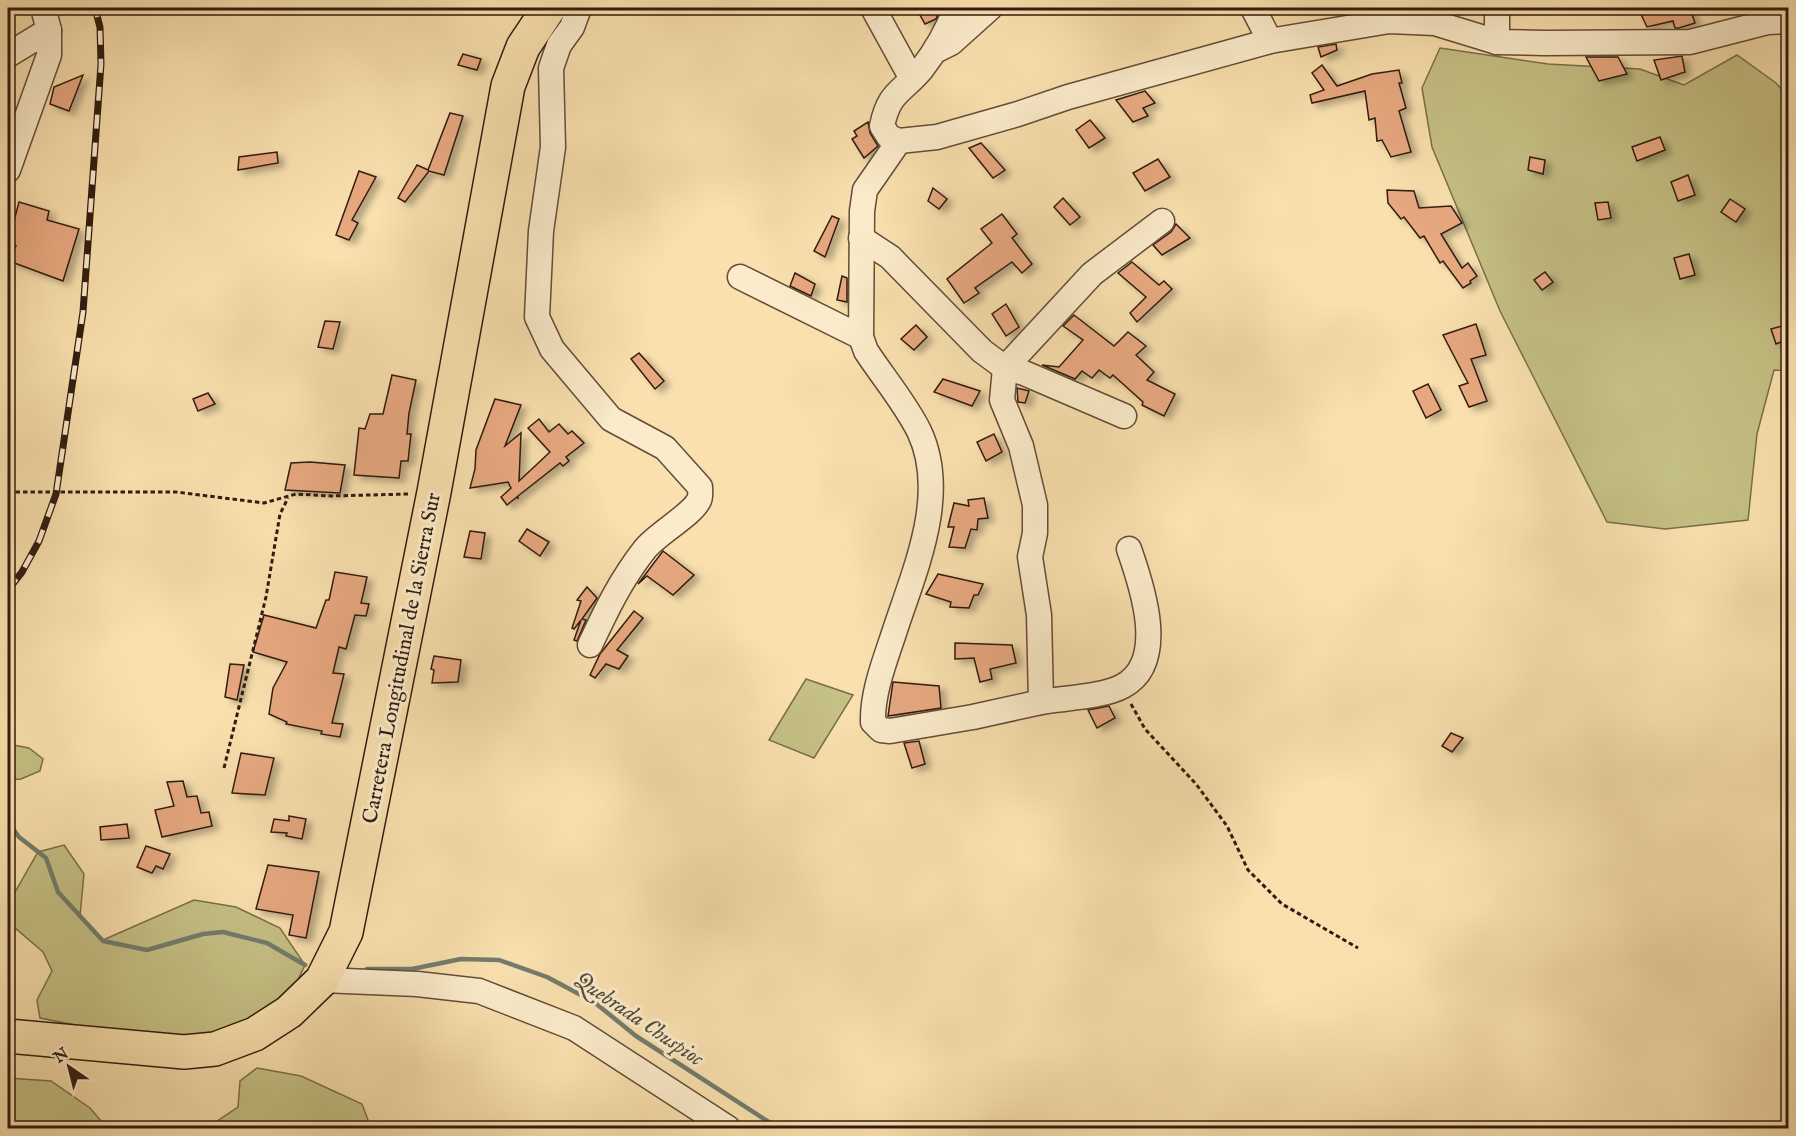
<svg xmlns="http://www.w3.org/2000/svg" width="1796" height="1136" viewBox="0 0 1796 1136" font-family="'IM FELL English',serif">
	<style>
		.green { fill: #c5c085; stroke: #7b6e4a; stroke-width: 1.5 }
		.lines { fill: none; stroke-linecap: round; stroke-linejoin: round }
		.stream { stroke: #727c6e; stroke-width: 4.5 }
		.building { fill: #e7a880; stroke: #311b10; stroke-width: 1.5; filter: url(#shadow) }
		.minor-casing { stroke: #634c38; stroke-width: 27 }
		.highway-casing { stroke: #311b10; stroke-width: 36 }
		.path { stroke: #311b10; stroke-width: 3; stroke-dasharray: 4.5 3; stroke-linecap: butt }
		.minor { stroke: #fbebca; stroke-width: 24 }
		.highway { stroke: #f9e0ae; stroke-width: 33 }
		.rail-casing { stroke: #311b10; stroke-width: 7 }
		.rail { stroke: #fbebca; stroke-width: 4.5; stroke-dasharray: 14; stroke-linecap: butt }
		.labels { text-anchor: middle; stroke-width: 6; stroke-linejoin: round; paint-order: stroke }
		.street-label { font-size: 21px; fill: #311b10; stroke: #fbebca }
		.water-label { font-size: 22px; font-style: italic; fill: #524c3f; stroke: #fbebca }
	</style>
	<defs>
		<filter id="shadow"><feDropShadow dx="6" dy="4" stdDeviation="3" flood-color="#0004"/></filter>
	</defs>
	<rect width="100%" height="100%" fill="#f9e0ae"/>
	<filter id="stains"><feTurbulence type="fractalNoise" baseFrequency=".00333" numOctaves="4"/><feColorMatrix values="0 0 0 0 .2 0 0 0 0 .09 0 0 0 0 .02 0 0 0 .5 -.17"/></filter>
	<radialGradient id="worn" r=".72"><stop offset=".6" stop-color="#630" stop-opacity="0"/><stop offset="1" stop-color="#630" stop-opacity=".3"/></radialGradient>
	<g class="green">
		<polygon points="1440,48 1548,64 1640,69 1684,85 1737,55 1776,83 1788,97 1788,371 1774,370 1757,434 1748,520 1665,529 1607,522 1500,311 1432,147 1422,88"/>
		<polygon points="806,679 853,695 814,758 769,740"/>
		<polygon points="8,744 29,748 43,759 40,771 21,779 8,780"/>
		<polygon points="64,845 84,874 80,916 103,940 194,900 236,907 280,928 305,965 294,988 247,1025 197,1041 131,1036 40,1018 37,1000 52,971 43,952 14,927 10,901 38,852"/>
		<polygon points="257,1068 301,1076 362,1104 371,1128 182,1128 214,1123 238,1107 240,1081"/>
		<polygon points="8,1078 51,1081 90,1108 107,1128 8,1128"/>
	</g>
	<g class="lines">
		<g class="stream">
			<polyline points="8,822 19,837 46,858 58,892 103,941 147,950 203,934 223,932 267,943 305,965"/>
			<polyline points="367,969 412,969 461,959 499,960 547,977 594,1002 636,1036 778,1128"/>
		</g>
	</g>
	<g class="building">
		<polygon points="916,8 934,8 938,14 936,19 925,24"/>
		<polygon points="1638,8 1690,8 1695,23 1679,28 1675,28 1673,21 1647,27"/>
		<polygon points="1336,44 1337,50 1321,57 1318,47"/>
		<polygon points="463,54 481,59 477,70 458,65"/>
		<polygon points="1682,56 1685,72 1661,80 1654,60"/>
		<polygon points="1586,57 1618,57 1627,74 1599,81"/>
		<polygon points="1322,65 1337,86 1372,74 1399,70 1402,83 1399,83 1406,108 1399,111 1411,152 1391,157 1382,140 1377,141 1375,118 1369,120 1365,91 1312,103 1310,95 1324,90 1312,73"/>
		<polygon points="83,75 69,111 50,104 54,87"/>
		<polygon points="1145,91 1155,103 1143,108 1148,116 1133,122 1116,100"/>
		<polygon points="450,113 463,116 444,175 429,171 405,202 398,198 417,165 428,170"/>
		<polygon points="1090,120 1105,138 1089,148 1076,130"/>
		<polygon points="868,122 870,133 878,146 864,158 852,139 857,136 854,131"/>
		<polygon points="1660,137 1665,150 1637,161 1632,147"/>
		<polygon points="981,143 1005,170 993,178 969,148"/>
		<polygon points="277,152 278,163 238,170 239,157"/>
		<polygon points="1530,157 1545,160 1543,174 1528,170"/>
		<polygon points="1158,159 1170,177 1145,191 1133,173"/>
		<polygon points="359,171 376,177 352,220 358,223 349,240 336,235"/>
		<polygon points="1688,175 1695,195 1678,201 1671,182"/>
		<polygon points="933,188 947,199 939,209 928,201"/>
		<polygon points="1387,190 1414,191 1419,208 1451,206 1462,223 1441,234 1462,268 1468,263 1477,276 1470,281 1471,283 1463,288 1443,261 1440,263 1424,236 1420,238 1404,217 1401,219 1388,203"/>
		<polygon points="1063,198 1080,217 1070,225 1054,207"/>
		<polygon points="1730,199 1745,209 1736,222 1721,212"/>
		<polygon points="19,202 49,211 47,220 79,229 63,281 9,261 16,246 8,243"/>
		<polygon points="1608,202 1611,218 1598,220 1595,203"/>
		<polygon points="1002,214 1017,234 1012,238 1032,264 1022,273 1012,262 975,288 979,293 964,303 947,279 992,243 981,229"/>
		<polygon points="832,216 839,219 825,257 814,251"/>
		<polygon points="1176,224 1190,238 1162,255 1153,245 1171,232"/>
		<polygon points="1689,254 1695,275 1680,279 1674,258"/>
		<polygon points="1132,262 1159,285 1164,281 1172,289 1137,322 1130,313 1146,297 1118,273"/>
		<polygon points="1545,272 1553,282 1542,290 1534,280"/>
		<polygon points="795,273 815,284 811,296 790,286"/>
		<polygon points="842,276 847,278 847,302 837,300"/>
		<polygon points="1006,304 1019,327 1006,336 992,314"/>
		<polygon points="1074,315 1114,346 1128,332 1146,346 1136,355 1154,372 1147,380 1175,394 1164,416 1142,405 1143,402 1113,375 1110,378 1099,370 1092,378 1082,371 1075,379 1042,365 1059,367 1083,340 1063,326"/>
		<polygon points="325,321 340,322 333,349 318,347"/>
		<polygon points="1476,324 1486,355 1471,359 1487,401 1469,407 1459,386 1468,383 1443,335"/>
		<polygon points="916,325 927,337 914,350 901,339"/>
		<polygon points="1786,325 1788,339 1776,344 1771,329"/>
		<polygon points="639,353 664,381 655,389 631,359"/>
		<polygon points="392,375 416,380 409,413 407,434 411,434 408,461 401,461 399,478 354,475 359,428 365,429 370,414 383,414"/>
		<polygon points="943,379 980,391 972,406 934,392"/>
		<polygon points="1428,384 1441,410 1426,418 1413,391"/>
		<polygon points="1017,388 1029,391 1025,403 1018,402"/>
		<polygon points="208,393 215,404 198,411 193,399"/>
		<polygon points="495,399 521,405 505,446 521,433 519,481 550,452 528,428 539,419 549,432 559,424 568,434 572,431 584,443 566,457 569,461 563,466 560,463 518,496 518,499 517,497 507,505 501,497 511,488 508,482 470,488 475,469 476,450"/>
		<polygon points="994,434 1002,452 986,461 977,442"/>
		<polygon points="310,462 345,465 340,493 285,490 291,463"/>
		<polygon points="984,498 988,518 978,519 977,530 971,529 965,548 949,547 954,527 948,527 954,503 969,506 968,500"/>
		<polygon points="527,529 549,542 540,556 519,541"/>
		<polygon points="470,531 485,533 481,559 464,557"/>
		<polygon points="663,551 694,575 673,595 647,576 638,584"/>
		<polygon points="335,572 367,577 361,603 369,604 366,616 355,615 346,649 339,647 333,673 344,674 332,723 343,724 340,737 321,734 322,731 286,724 287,722 269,714 273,688 287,662 253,652 264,615 316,628 326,600 329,600"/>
		<polygon points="938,574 983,584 978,595 974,595 969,608 950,607 951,602 926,594"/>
		<polygon points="587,587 597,598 582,619 586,620 577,641 574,640 581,620 574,629 572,628 581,601 577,600"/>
		<polygon points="634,611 643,618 617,650 628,656 619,669 606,664 595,678 590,675 600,654"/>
		<polygon points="955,643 1012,645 1016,663 990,669 992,679 980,682 974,658 955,659"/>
		<polygon points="434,656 461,660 458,682 432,683 434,670 431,669"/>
		<polygon points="230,664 244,665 237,700 225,697"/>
		<polygon points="893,682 939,686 941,708 888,716"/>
		<polygon points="1109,706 1115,718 1097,728 1088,710"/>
		<polygon points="1451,733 1463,738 1452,752 1442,746"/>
		<polygon points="919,741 925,764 912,768 904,743"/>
		<polygon points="241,753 274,758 265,795 232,793"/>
		<polygon points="183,781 187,797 197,796 201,813 209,812 212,826 162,837 155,810 174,806 167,782"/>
		<polygon points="289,816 306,819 302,839 286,836 287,833 271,832 274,819 289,821"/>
		<polygon points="127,824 129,838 101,840 100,827"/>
		<polygon points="146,846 170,854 163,869 156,866 152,873 137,867"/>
		<polygon points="268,865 319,872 306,938 289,935 293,915 256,909"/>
	</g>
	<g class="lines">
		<g class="minor-casing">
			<g id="minor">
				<path d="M 579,8 L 572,27 L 559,45 L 551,68 L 553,147 L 541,231 L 537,317 L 552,349 L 611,419 L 665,448 L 700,487 C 700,491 701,497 699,500 C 692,515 658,533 645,549 C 620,581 607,609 590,645"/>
				<polyline points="873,8 912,79"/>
				<path d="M 956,8 C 948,29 935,52 921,70 C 901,93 889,92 882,126 L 889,137 L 899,141 L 937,137 L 1018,114 L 1068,97 L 1270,41 L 1389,21 L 1435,23 L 1497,42 L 1545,43 L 1690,42 L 1768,22 L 1788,21"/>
				<polyline points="1253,8 1270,41"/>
				<polyline points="1497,42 1497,8"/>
				<polyline points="939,49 951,43 990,8"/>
				<polyline points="8,55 49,30"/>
				<path d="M 899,141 L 865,190 L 862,211 L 861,337 L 866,351 C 883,377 905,403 919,431 C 949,494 915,569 895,630 C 886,658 872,692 873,722 L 881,730 L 890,731 L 973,717 L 1041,702"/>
				<polyline points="8,170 49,55 49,30 43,8"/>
				<polyline points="861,238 890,257 982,351 1005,368 1024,373 1124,416"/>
				<polyline points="740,277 861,337"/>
				<path d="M 1129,549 C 1142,586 1168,662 1123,686 C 1103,697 1064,698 1041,702 L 1039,615 L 1030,557 L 1035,533 L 1035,505 L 1021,446 L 1002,400 L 1005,368 L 1092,274 L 1162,221"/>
				<polyline points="322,980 417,984 479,991 574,1028 728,1128"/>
			</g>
		</g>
		<g class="highway-casing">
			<polyline id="highway" points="8,1036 184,1052 215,1049 255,1034 289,1012 322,980 346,932 434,492 508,86 523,47 549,8"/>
		</g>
		<g class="path">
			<polyline points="8,492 176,492 264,503 296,494 331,496 408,494"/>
			<polyline points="1131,704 1145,729 1196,784 1227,826 1248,870 1282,904 1358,948"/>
			<polyline points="224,768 266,597 280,514 288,498"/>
		</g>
		<use href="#minor" class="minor"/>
		<use href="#highway" class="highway"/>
		<g class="rail-casing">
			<polyline id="rail" points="8,590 22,572 39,541 56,494 83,312 101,64 100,27 95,8"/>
		</g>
		<use href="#rail" class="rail"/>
	</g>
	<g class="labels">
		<g class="street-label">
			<text transform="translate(401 658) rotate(-79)" y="7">Carretera Longitudinal de la Sierra Sur</text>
		</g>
		<g class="water-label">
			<text transform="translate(640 1018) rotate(34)" y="8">Quebrada Chuspioc</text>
		</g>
	</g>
	<rect width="1796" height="1136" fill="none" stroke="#f9e0ae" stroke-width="30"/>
	<rect x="9" y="9" width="1778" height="1118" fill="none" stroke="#311b10" stroke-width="3"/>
	<rect x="15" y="15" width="1766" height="1106" fill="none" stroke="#311b10" stroke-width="1.5"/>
	<g transform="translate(69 1067) rotate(325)" stroke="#fbebca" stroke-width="4.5" paint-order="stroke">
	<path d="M0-4.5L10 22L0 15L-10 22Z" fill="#311b10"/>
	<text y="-9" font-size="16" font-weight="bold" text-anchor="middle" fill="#311b10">N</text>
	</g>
	<rect width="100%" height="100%" filter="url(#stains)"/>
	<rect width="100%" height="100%" fill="url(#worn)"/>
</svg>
